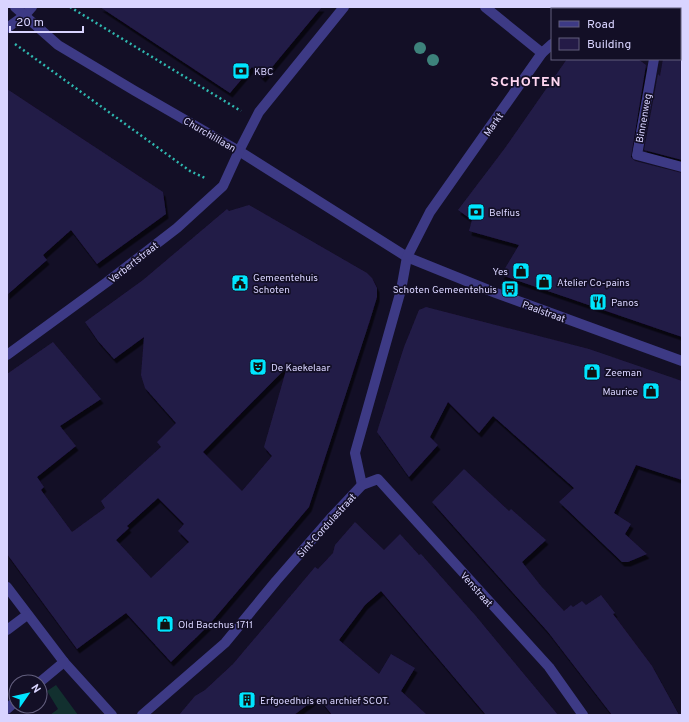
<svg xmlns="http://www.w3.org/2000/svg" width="689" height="722" viewBox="0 0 689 722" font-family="Overpass,sans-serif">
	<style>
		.green { fill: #12302f }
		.building { fill: #241b47; fill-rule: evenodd; filter: url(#shadow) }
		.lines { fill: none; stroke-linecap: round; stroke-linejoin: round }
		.path { stroke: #2fb8b0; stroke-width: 2.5; stroke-dasharray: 2 3; stroke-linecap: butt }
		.minor { stroke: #3d3a85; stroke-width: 10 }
		.tertiary { stroke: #3d3a85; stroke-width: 10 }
		.tree { fill: #3d827b }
		.labels { text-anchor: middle; stroke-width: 3.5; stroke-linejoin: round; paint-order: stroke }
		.poi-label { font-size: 10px; fill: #d9d4ff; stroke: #130f26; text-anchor: start }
		.street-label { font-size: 10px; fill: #d9d4ff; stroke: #130f26 }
		.district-label { font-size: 14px; font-weight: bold; letter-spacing: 1px; fill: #ffd6f0; stroke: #130f26 }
	</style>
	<defs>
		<filter id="shadow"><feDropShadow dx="2.5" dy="4.5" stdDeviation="0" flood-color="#0009"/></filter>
	</defs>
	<rect width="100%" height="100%" fill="#130f26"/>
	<polygon class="green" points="56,685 78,715 50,715 58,709 47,691"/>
	<g class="building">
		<polygon points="100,7 322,7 263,78 252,67 230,93"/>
		<polygon points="567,59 638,59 646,65 631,157 635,161 682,173 682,337 501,275 519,245 469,231 472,220 458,210 505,148"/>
		<polygon points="663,59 682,59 682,160 644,150 658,74 660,76"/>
		<polygon points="7,89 163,192 166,214 97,264 71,230 43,255 47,260 7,295"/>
		<path d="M 249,205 L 367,273 L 372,278 L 377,288 L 377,297 L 370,320 L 309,507 L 208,626 L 171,662 L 126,613 L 77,649 L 7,554 L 7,374 L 53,342 L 101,399 L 60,426 L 76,446 L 37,477 L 44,487 L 41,490 L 72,532 L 105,508 L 101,501 L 161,447 L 157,442 L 176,423 L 145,388 L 141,375 L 144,337 L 114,359 L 98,341 L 85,322 L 143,280 L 227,209 L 229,211 ZM 287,367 L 264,447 L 272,456 L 242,491 L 203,452 ZM 158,498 L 184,524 L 178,531 L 189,542 L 151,578 L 116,540 L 129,528 L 127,526 Z"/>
		<polygon points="426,307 589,349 682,381 682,480 636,465 614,513 631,524 625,534 647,554 628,562 622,562 559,502 574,488 493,416 479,433 448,402 430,437 438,445 409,477 377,432 404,347 419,310"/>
		<polygon points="464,469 509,511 511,509 546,540 522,562 541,586 564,611 571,605 573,607 582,601 586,605 601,595 615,613 613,614 652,666 679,715 612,715 548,632 432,502"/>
		<polygon points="355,522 384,550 400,534 419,555 421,554 475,615 558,715 486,715 381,591 365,605 339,640 379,674 391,654 415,668 401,691 427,715 332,715 318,697 294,715 179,715 195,696 205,690 233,664 315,567 318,569 333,553 335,545"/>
	</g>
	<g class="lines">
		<g class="path">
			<polyline points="70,7 241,111"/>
			<polyline points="15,44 190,171 205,178"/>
		</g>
		<g class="minor">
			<polyline points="344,7 259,112 239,151 407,257 496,293 682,361"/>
			<polyline points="485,7 542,53"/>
			<polyline points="634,7 638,9"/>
			<polyline points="597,9 599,7"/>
			<polyline points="680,26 682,26"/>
			<polyline points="7,28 25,15 32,7"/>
			<polyline points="654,59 637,155 682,167"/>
			<polyline points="362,485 355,453 401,290 407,257 430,212 542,53 552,44"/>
			<polyline points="7,587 64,662 112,715"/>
			<polyline points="7,630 27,615"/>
			<polyline points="40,682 64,662"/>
			<polyline points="7,709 16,701"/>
			<polyline points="142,715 225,643 276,581 330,519 362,485 378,479 549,667 583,715"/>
		</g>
		<polyline class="tertiary" points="7,355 107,282 177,228 223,186 239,151 135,91 58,45 15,7"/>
	</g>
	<g class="tree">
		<circle cx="420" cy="48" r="6"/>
		<circle cx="433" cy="60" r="6"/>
	</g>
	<defs>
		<g id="bank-square" transform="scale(0.9)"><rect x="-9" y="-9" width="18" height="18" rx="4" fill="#00e5ff" stroke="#130f26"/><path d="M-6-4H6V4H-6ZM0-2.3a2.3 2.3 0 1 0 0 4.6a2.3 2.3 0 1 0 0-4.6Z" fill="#111"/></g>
		<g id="shop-square" transform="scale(0.9)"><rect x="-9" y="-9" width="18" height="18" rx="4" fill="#00e5ff" stroke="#130f26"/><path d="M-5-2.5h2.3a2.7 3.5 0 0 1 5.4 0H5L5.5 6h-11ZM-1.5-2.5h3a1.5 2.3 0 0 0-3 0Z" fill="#111"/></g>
		<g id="civic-square" transform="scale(0.9)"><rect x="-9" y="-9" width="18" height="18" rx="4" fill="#00e5ff" stroke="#130f26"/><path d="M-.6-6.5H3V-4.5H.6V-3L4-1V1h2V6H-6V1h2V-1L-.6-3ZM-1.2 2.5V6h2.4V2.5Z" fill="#111"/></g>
		<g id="bus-square" transform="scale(0.9)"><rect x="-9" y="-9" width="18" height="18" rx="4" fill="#00e5ff" stroke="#130f26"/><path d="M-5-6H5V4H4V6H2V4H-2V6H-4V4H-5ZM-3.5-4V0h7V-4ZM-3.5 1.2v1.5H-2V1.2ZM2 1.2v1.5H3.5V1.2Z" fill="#111"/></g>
		<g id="restaurant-square" transform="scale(0.9)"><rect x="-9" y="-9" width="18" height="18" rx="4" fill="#00e5ff" stroke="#130f26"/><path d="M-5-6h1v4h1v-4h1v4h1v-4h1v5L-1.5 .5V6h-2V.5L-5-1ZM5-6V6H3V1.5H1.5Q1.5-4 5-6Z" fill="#111"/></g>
		<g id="theatre-square" transform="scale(0.9)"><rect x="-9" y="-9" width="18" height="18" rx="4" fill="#00e5ff" stroke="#130f26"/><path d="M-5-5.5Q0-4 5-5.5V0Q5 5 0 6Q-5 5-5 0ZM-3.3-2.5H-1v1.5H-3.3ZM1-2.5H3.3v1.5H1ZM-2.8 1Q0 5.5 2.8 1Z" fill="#111"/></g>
		<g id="building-square" transform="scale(0.9)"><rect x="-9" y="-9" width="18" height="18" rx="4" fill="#00e5ff" stroke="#130f26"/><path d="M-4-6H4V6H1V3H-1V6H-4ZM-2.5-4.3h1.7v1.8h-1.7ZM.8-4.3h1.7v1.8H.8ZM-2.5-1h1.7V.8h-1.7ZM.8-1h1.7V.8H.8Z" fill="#111"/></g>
	</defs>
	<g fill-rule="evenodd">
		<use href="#bank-square" x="241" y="71"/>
		<use href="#bank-square" x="476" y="212"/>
		<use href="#shop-square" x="521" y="271"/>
		<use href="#shop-square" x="544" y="282"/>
		<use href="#civic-square" x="240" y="283"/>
		<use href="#bus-square" x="510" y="289"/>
		<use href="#restaurant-square" x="598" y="302"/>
		<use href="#theatre-square" x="258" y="367"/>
		<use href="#shop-square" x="592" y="372"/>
		<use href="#shop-square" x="651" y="391"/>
		<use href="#shop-square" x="165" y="624"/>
		<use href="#building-square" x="247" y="700"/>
	</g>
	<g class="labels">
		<g class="poi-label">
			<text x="254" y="75">KBC</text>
			<text x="489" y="216">Belfius</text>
			<text x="508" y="275" text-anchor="end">Yes</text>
			<text x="253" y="281">Gemeentehuis<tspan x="253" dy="12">Schoten</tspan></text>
			<text x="557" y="286">Atelier Co-pains</text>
			<text x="497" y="293" text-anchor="end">Schoten Gemeentehuis</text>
			<text x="611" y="306">Panos</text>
			<text x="271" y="371">De Kaekelaar</text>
			<text x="605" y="376">Zeeman</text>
			<text x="638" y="395" text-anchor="end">Maurice</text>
			<text x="178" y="628">Old Bacchus 1711</text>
			<text x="260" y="704">Erfgoedhuis en archief SCOT.</text>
		</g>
		<g class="street-label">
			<text transform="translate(643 118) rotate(-80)" y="4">Binnenweg</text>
			<text transform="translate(493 124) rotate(-55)" y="4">Markt</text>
			<text transform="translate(210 134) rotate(30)" y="4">Churchilllaan</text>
			<text transform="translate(133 262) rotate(-38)" y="4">Verbertstraat</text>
			<text transform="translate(544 311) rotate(20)" y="4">Paalstraat</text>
			<text transform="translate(326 525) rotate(-48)" y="4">Sint-Cordulastraat</text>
			<text transform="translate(477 589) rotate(48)" y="4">Venstraat</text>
		</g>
		<g class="district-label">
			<text x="526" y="86">SCHOTEN</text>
		</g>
	</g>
	<rect width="689" height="722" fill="none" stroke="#d9d4ff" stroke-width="16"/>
	<rect x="551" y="8" width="130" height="52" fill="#130f26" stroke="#625e7d"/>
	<rect x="559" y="21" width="20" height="6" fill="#3d3a85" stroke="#625e7d"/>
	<text x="587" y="28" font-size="12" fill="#d9d4ff">Road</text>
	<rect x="559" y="38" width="20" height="12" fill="#241b47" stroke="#625e7d"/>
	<text x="587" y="48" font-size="12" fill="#d9d4ff">Building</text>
	<g transform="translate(28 694) rotate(56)"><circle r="19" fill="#130f26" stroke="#625e7d"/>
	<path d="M0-3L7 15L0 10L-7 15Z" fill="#00e5ff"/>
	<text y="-6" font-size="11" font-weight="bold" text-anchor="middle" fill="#d9d4ff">N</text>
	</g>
	<path d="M10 26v6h73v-6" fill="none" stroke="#d9d4ff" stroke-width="2"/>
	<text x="16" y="26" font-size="12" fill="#d9d4ff" stroke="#130f26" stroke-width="3" paint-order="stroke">20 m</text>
</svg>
